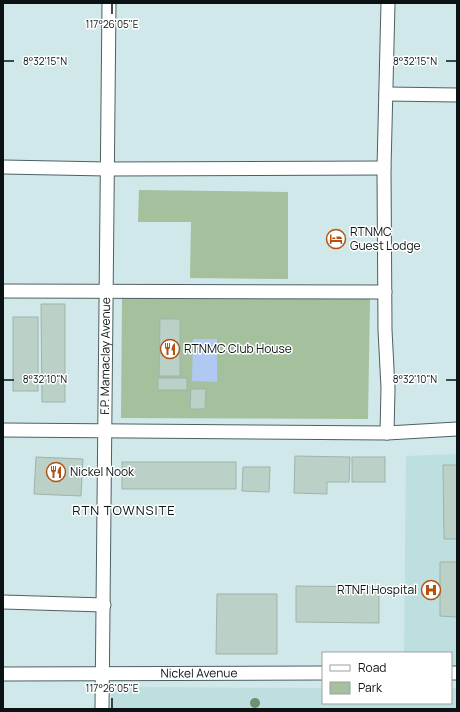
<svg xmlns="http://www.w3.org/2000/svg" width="460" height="712" viewBox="0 0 460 712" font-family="Manrope,sans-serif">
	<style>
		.built { fill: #bddfe0 }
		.green { fill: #a5c09d }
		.water { fill: #b0c9f2 }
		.building { fill: #bbd0c7; stroke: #9eb3ab }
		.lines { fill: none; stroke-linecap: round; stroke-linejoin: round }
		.street-casing { stroke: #4d6163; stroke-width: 15 }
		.street { stroke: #fff; stroke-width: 13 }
		.tree { fill: #6e8f72 }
		.ticks { fill: none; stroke: #0a1213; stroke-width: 1.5 }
		.labels { text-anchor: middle; stroke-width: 3; stroke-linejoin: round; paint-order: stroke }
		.poi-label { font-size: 12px; fill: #0a1213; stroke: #fff; text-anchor: start }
		.street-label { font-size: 12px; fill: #0a1213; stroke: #fff }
		.neighbourhood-label { font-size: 13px; letter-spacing: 1px; fill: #0a1213; stroke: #fff }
		.ticks-label { font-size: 10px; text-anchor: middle; fill: #0a1213; stroke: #fff; stroke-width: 3; stroke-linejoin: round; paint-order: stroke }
	</style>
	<rect width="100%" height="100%" fill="#d0e8e9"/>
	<g class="built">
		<polygon points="457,454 457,672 451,672 451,653 404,653 406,456"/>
		<polygon points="111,687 323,688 323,703 451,703 451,688 457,688 457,709 111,709"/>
	</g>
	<g class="green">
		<polygon points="139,190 288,192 288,279 190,278 191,222 138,222"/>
		<polygon points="122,293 370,298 368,419 121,418"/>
	</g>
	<polygon class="water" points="193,339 217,339 217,382 192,381"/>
	<g class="building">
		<polygon points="41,304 65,304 65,402 42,402"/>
		<rect x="13" y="317" width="25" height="74"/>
		<polygon points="160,319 180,319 180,376 159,376"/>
		<rect x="158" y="378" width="29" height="12"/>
		<polygon points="191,389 206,389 205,409 190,409"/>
		<polygon points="295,456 350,457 349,482 327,482 327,494 294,493"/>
		<polygon points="36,457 83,459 81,496 34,494"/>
		<rect x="352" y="457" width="33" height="25"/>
		<rect x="122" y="462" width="114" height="27"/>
		<polygon points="443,465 457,465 457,539 444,539"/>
		<polygon points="243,467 270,467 269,492 242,491"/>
		<polygon points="440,562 457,562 457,617 440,616"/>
		<polygon points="296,586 379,587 379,623 296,622"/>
		<polygon points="217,594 277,594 277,654 216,654"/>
	</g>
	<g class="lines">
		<g class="street-casing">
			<g id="street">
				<polyline points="386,94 457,95"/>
				<polyline points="3,167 107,169 384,168"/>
				<polyline points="3,291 385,292"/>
				<polyline points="3,430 387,433 457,429"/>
				<polyline points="387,433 388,388 385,330 384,168 388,3"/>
				<polyline points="3,602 104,605"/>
				<polyline points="451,673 457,673"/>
				<path id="s1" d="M 3,674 L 323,673"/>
				<path id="s2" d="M 102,709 L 109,3"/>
			</g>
		</g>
		<use href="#street" class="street"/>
	</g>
	<circle class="tree" cx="255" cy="703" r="5"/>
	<path class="ticks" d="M 112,4 L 112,14M 4,61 L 14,61M 446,61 L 456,61M 4,380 L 14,380M 446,380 L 456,380M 112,698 L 112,708"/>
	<defs>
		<g id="hotel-ring" transform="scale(1)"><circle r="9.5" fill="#fff" stroke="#b45311" stroke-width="1.5"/><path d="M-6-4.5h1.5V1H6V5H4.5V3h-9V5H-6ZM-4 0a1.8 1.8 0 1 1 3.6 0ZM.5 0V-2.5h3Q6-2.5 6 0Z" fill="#b45311"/></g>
		<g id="restaurant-ring" transform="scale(1)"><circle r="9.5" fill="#fff" stroke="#b45311" stroke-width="1.5"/><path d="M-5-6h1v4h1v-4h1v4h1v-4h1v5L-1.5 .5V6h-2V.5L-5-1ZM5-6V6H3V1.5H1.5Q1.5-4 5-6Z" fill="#b45311"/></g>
		<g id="hospital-ring" transform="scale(1)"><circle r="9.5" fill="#fff" stroke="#b45311" stroke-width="1.5"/><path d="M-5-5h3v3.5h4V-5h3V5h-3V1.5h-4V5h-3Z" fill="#b45311"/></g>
	</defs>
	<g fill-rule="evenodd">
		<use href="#hotel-ring" x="336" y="239"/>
		<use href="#restaurant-ring" x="170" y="349"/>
		<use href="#restaurant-ring" x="56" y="472"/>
		<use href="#hospital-ring" x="431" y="590"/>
	</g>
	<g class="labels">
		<g class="poi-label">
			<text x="350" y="236">RTNMC<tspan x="350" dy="14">Guest Lodge</tspan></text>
			<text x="184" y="353">RTNMC Club House</text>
			<text x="70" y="476">Nickel Nook</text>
			<text x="417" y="594" text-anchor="end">RTNFI Hospital</text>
		</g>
		<g class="street-label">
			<text dy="4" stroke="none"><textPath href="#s2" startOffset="353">F.P. Mamaclay Avenue</textPath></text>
			<text dy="4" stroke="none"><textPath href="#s1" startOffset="196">Nickel Avenue</textPath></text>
		</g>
		<g class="neighbourhood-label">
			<text x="124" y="515">RTN TOWNSITE</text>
		</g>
	</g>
	<g class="ticks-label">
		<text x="112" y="28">117°26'05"E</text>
		<text x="45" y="65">8°32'15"N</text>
		<text x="415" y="65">8°32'15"N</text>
		<text x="45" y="383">8°32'10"N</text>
		<text x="415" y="383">8°32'10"N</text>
		<text x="112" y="692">117°26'05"E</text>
	</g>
	<rect width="460" height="712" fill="none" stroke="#0a1213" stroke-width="8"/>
	<rect x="322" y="652" width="130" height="52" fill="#ffffff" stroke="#9da0a1"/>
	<rect x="330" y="665" width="20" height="6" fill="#ffffff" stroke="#9da0a1"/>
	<text x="358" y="672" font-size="12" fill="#0a1213">Road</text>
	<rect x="330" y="682" width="20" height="12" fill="#a5c09d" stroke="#9da0a1"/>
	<text x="358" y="692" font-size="12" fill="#0a1213">Park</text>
</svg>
